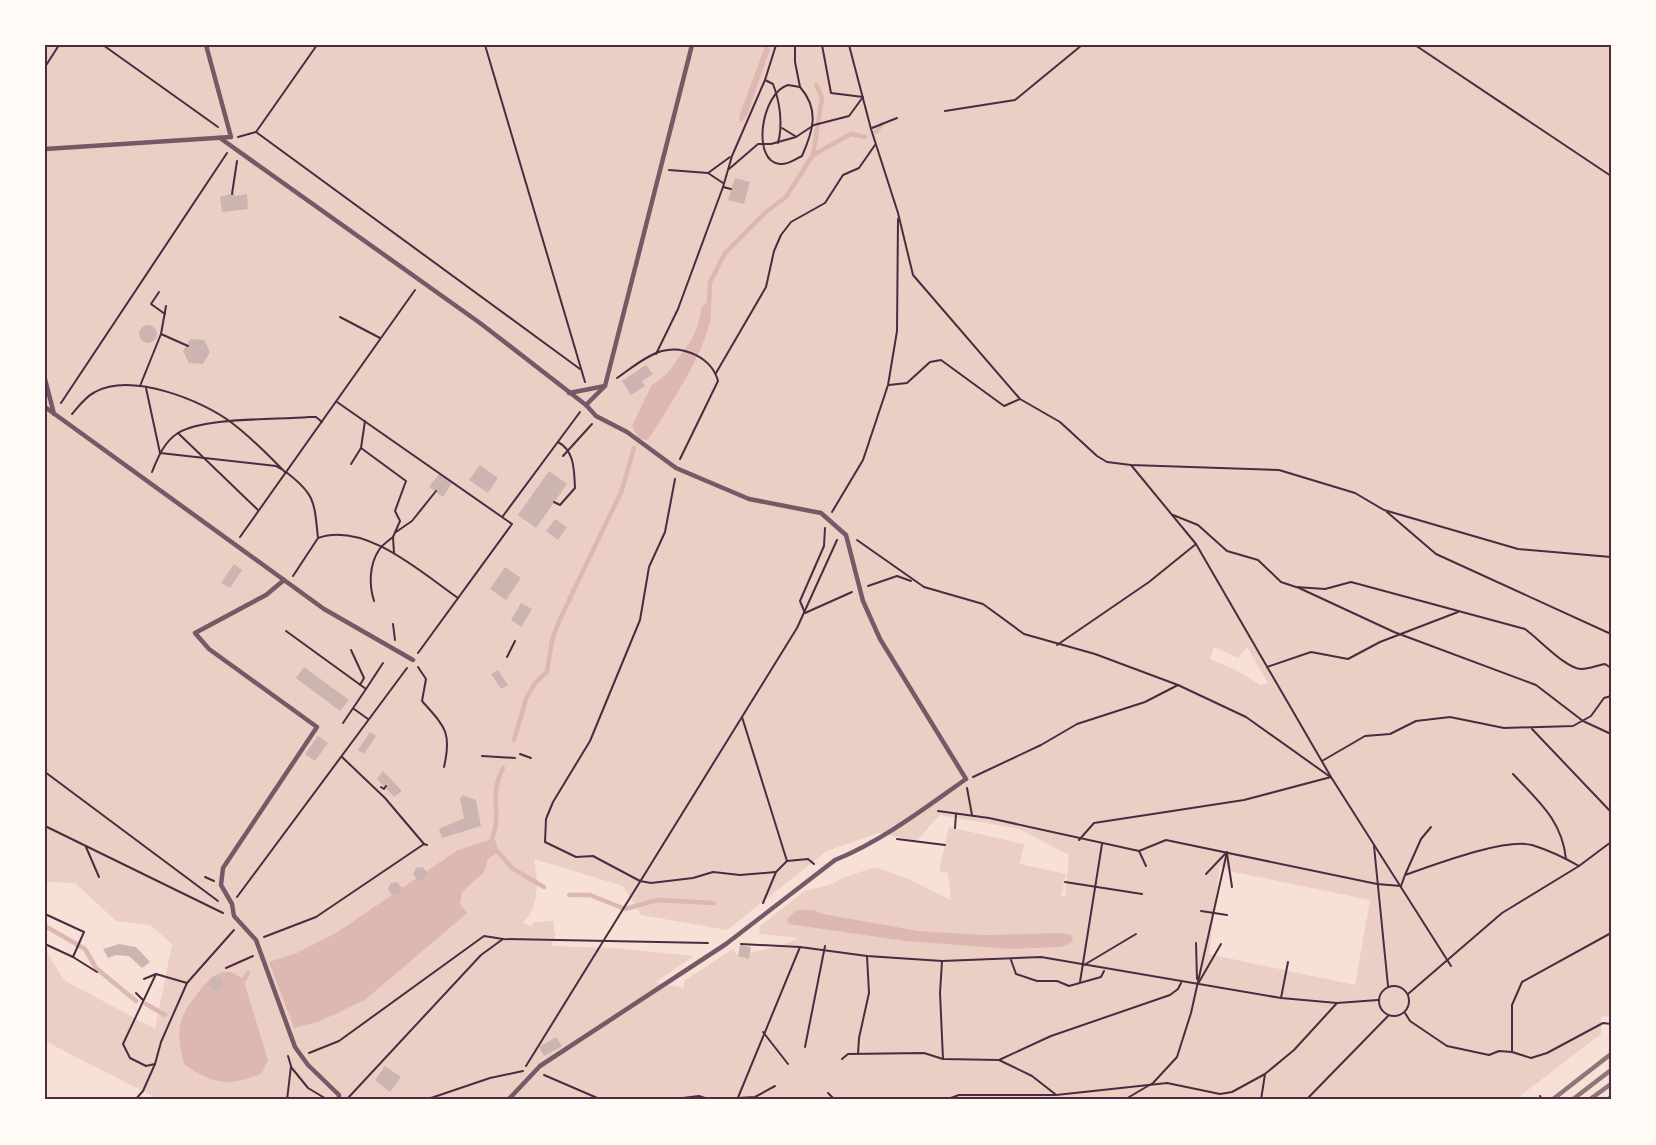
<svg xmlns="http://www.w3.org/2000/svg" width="1656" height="1145" viewBox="0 0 1656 1145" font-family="Roboto,sans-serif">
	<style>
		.green { fill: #ebcfc5; fill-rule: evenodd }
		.water { fill: #dcb8b0 }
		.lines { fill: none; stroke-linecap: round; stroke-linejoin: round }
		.stream { stroke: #dcb8b0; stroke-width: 4.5 }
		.building { fill: #ccb4b1 }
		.path { stroke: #4a2c40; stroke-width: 2 }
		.service { stroke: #755966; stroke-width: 4.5 }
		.rail { stroke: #8f747c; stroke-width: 4.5 }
		.neatline { fill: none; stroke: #4a2c40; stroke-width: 2 }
	</style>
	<rect width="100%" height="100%" fill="#f7e1d7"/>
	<path class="green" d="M 45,45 L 1611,45 L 1611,1016 L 1601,1017 L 1601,1034 L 1515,1100 L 160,1100 L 45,1041 L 45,949 L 64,980 L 155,1029 L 172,944 L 150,925 L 116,921 L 75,883 L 45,882 ZM 1214,647 L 1238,658 L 1247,647 L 1268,683 L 1260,685 L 1236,670 L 1210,659 ZM 940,815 L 1019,829 L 1069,855 L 1065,896 L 1061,896 L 1066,874 L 1020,864 L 1024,844 L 949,827 L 939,871 L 948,873 L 951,900 L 906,878 L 875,867 L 842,878 L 832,884 L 805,891 L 760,926 L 759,934 L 799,938 L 776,947 L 737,955 L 733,949 L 684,981 L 684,988 L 656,982 L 694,956 L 614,948 L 551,946 L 556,933 L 554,932 L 554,921 L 534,922 L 531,926 L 523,923 C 540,906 538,881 534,859 L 623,886 L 641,915 L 727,930 L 827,851 L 879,833 L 916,841 ZM 1220,866 L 1234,872 L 1370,900 L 1355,985 L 1209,954 Z"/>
	<g class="water">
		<polygon points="765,46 770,49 747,115 741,123 739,117"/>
		<path d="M 709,300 C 723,329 664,414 648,440 L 639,439 L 632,426 L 651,386 L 667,374 L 690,342 L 697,328 L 702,307 Z"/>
		<polygon points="489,840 496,841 498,852 488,859 484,872 462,892 460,904 467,913 365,1000 318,1022 294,1028 269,962 297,953 336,933 458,850"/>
		<polygon points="796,910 814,910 823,914 918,931 985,935 1061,933 1071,935 1073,942 1061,947 1012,949 905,941 789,924 787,919"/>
		<path d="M 223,972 L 231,972 L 243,978 L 268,1060 L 262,1073 C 229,1087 214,1085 184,1064 C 175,1028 178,1017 201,989 C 208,980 211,976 223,972 Z"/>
	</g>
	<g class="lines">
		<g class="stream">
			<polyline points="876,132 882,124"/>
			<polyline points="813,155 822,98 816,85"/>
			<polyline points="709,305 710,282 725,253 766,212 786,197 813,155 851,134 865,137"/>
			<polyline points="514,740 526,699 535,683 547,672 552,640 559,621 622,490 634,448"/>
			<path d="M 489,845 C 505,816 487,799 503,768"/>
			<polyline points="493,851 498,852 513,869 544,887"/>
			<polyline points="569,895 590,895 625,909 657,900 714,903"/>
			<polyline points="45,926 85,949 96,968 136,1001"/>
			<polyline points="242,983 248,973"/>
			<polyline points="146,1004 165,1015"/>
		</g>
	</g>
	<g class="building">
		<polygon points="735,178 750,182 744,204 728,200"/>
		<polygon points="234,193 235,196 247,194 248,209 222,212 220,197"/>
		<circle cx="148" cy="334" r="9"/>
		<polygon points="190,339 204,340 210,352 203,364 189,363 183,351"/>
		<polygon points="646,365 653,374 642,381 645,386 631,395 622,381"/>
		<polygon points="480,465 498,478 488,493 469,480"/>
		<polygon points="549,471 567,484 536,528 518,515"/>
		<polygon points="439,474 452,483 443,497 429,487"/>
		<polygon points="555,519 567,527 558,540 546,531"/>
		<polygon points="234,564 242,570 230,588 221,583"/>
		<polygon points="505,567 521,578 506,600 490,589"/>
		<polygon points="521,603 532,609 521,627 511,620"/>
		<polygon points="304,667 349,700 340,711 296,678"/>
		<polygon points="498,670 508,685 501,689 491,674"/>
		<polygon points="370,732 376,736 364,754 358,750"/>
		<polygon points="318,736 328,743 315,761 305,754"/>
		<polygon points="383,771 402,791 394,797 377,779"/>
		<polygon points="463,795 476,800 481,826 442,838 439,829 464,818 460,799"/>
		<polygon points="423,867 427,873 424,879 417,880 413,874 416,868"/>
		<polygon points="397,882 402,888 399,894 392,895 388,889 391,883"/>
		<polygon points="119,944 136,947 150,962 142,968 129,956 116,955 108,958 103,949"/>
		<polygon points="740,945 751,947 749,959 738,956"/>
		<polygon points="219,977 223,983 220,989 213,990 209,984 212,978"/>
		<polygon points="556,1037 562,1046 544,1056 539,1047"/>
		<polygon points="385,1066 401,1077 390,1092 375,1080"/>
	</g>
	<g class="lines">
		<g class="path">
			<polyline points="103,45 218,127"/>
			<polyline points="485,45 585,382"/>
			<polyline points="795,45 795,62 800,87"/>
			<polyline points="849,45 871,129 898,213 913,275 1020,399 1060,422 1097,456 1107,462 1131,465 1279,470 1355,493 1384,510 1518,549 1611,557"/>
			<polyline points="1415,45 1611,176"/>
			<polyline points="45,67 59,45"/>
			<path d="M 765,80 L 773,84 C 780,102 783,125 778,143"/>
			<path d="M 788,85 L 800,87 C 820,110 813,131 802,156 C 795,159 788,165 780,164 C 751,162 761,93 788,85 Z"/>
			<polyline points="945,111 1015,100 1082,45"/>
			<polyline points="782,128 795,136"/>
			<polyline points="872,128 897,118"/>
			<polyline points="256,132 580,369"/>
			<polyline points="238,137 256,132 317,45"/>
			<polyline points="729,169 758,144 771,144 796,137 814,125 849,116 863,97 831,93 822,45"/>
			<polyline points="669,170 708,173 723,183"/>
			<polyline points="708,173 730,157"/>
			<polyline points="723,187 731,189"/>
			<polyline points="232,194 237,161"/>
			<polyline points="159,292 151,304 165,314"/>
			<polyline points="340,317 380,338"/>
			<polyline points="161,334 188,346"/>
			<polyline points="656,354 678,309 723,187 732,156 765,80 776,45"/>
			<polyline points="716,373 766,287 774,251 781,235 791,222 825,203 843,175 859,168 875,145"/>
			<path d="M 617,378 C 630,369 647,355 662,351 C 684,345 712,358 718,381 L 680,459"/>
			<polyline points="889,385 907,383 930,362 941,360 1004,406 1020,399"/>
			<polyline points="140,386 161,334 166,306"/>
			<polyline points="146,388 160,453"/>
			<polyline points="337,402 512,524 418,653"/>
			<polyline points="61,403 227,153"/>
			<path d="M 72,414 C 79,406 85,397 95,392 C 131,372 202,400 232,423 C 252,438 269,456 286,473"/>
			<polyline points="178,433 258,510"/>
			<polyline points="361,448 406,481 395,511 400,521 393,537 394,553"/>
			<polyline points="160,453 276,466 281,469"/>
			<polyline points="563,456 592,424"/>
			<polyline points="351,464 361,448 365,421"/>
			<polyline points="1131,465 1196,544 1331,777 1451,966"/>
			<path d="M 152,472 C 158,457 164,442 178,433 C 204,417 276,420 309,417 L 316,417 L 322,422"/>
			<path d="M 286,472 C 316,495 314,502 318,538 L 293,576"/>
			<polyline points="675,479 665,532 649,567 640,620 590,741 553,802 546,819 545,842 576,857 593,856 640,881 651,883 693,878 713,872 740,875 776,872"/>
			<path d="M 554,502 L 560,505 L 575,488 C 574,471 575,451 558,442"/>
			<polyline points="832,512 863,460 888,385 897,331 898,219"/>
			<polyline points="1387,512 1436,554 1611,634"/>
			<path d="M 1173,515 L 1198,525 L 1227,551 L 1258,560 L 1281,582 L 1296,587 L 1325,589 L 1351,582 L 1525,629 C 1539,639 1567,670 1582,669 C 1589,669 1598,665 1605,664 L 1611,668"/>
			<polyline points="503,516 580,412"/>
			<polyline points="396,532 412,521 436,491"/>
			<polyline points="240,537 415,290"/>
			<path d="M 318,538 C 365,521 422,573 458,598"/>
			<polyline points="857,540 924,587 983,604 1024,634 1095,654 1178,685 1246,717 1329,776"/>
			<polyline points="868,586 897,576 911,581"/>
			<polyline points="1297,587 1394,632 1536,685 1583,721 1611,734"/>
			<path d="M 374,601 C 369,585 369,565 379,550 C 382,545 388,541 393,537"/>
			<polyline points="805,613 800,601 824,546 825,528"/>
			<polyline points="805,613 852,592"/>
			<polyline points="393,624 395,640"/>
			<polyline points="286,631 366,689 343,723"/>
			<polyline points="1057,645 1149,582 1196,544"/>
			<polyline points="351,650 364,678 360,685"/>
			<polyline points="507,657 515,641"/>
			<path d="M 418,667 L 426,679 L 422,701 C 445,727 452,732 444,767"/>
			<polyline points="1267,667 1311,652 1348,659 1380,642 1458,612"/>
			<polyline points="366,689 383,663"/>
			<polyline points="354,709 368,719"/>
			<polyline points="742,717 787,861"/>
			<polyline points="1532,729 1611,812"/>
			<polyline points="520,754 531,758"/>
			<polyline points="482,756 515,758"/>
			<polyline points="342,757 385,798 424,844"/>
			<polyline points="1322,761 1365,736 1390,734 1416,721 1450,717 1504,728 1573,726 1591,716 1604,698 1611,696"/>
			<polyline points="45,772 218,901"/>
			<path d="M 1513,774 C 1538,801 1562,820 1566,859"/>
			<polyline points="973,777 1041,745 1077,724 1145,702 1178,685"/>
			<polyline points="381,787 384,789 386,786"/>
			<polyline points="967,788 972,815"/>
			<polyline points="938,811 989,818 1139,851 1166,840 1377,884 1401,886"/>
			<polyline points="45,826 223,913"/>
			<polyline points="955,828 956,814"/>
			<polyline points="897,839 945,845"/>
			<polyline points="1079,840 1094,823 1244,800 1331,777"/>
			<polyline points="1374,846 1388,986"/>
			<polyline points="86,847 99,877"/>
			<polyline points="1139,851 1146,866"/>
			<polyline points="1227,854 1232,887"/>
			<polyline points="1206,874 1225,854"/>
			<polyline points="1405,875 1421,839 1431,827"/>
			<polyline points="205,877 214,881"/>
			<polyline points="1065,882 1142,894"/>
			<path d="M 1401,886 L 1405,875 C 1434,865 1504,838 1532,845 C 1548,850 1565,858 1579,866"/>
			<polyline points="237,897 407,668"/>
			<polyline points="763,903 776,872 787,861 808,859 814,864"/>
			<polyline points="1201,911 1227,915"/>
			<polyline points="45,914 84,932 73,957 45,944"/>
			<polyline points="264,937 316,917 424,844 427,845"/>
			<polyline points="1196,943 1197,979"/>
			<polyline points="741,944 800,947 867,956 942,961 1041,957 1281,998 1337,1003 1378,1000"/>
			<polyline points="73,957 97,972"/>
			<polyline points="1011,960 1016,974 1037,981 1057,981 1069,986 1101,977 1104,971"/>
			<polyline points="942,961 940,993 943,1059"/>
			<polyline points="1084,965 1136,934"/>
			<polyline points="226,968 253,956"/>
			<polyline points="156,974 123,1044 130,1058 146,1066 155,1064 161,1042 187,983 234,930"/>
			<polyline points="144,979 156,974 187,983"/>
			<polyline points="1080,982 1102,844"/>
			<polyline points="1199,982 1221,944"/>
			<circle cx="1394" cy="1001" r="15"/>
			<polyline points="136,993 143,1000"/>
			<polyline points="1408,994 1502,913 1579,866 1611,842"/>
			<polyline points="1281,998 1288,962"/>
			<polyline points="1405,1013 1410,1021 1447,1046 1489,1055 1499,1051 1512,1052 1531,1058 1547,1053 1603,1023 1611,1024"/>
			<polyline points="763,1032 788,1064"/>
			<polyline points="805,1047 825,946"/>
			<polyline points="1512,1052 1512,1005 1522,982 1611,933"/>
			<polyline points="309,1053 339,1041 484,936 503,939 708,943"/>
			<polyline points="858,1054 859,1038 869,993 867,956"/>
			<polyline points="842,1059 848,1054 924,1053 943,1059 999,1060 1051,1036 1170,995 1178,989 1181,983"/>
			<polyline points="999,1060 1032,1076 1055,1094"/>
			<polyline points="526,1066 797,628 837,540"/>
			<polyline points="291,1067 308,1088 328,1100"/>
			<polyline points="544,1075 602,1100"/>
			<polyline points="828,1093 835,1100"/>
			<polyline points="1540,1096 1542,1100"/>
			<polyline points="348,1098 481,955 503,939"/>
			<polyline points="738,1098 755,1097 775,1086"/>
			<polyline points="135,1100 143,1091 155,1064"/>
			<polyline points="287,1100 291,1066 288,1056"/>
			<polyline points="425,1100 490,1078 523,1071"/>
			<polyline points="666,1100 699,1096 711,1100"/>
			<polyline points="737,1100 800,947"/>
			<polyline points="945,1100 959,1095 1056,1095 1167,1083 1220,1094 1232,1092 1265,1074 1294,1050 1337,1003"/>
			<polyline points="1124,1100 1153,1083 1177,1057 1191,1013 1227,852"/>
			<polyline points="1261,1100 1265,1074"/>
			<polyline points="1306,1100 1388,1016"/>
		</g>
		<g class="service">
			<polyline points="206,45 231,137"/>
			<path d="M 220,138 L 480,323 L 586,405 L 596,416 L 627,432 L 676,468 L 749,499 L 821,513 L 846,535 L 863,601 L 880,639 L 966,779 C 925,808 882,841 835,860 L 726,944 L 540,1066 L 508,1100"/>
			<polyline points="45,149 231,137"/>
			<polyline points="45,379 54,414"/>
			<polyline points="569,393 605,386"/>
			<polyline points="586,405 605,386 692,45"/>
			<polyline points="45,407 324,609 413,660"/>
			<polyline points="284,580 266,595 195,633 209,649 317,727 223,868 221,885 232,904 234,916 256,940 295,1047 308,1065 339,1095 339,1100"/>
		</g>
		<g class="rail">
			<polyline points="1552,1100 1611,1054"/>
			<polyline points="1572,1100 1611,1070"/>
			<polyline points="1589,1100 1611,1084"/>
			<polyline points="1607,1100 1611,1097"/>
		</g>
	</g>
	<rect width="1656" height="1145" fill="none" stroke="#fffaf5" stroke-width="93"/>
	<rect x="46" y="46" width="1564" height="1052" class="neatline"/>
</svg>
